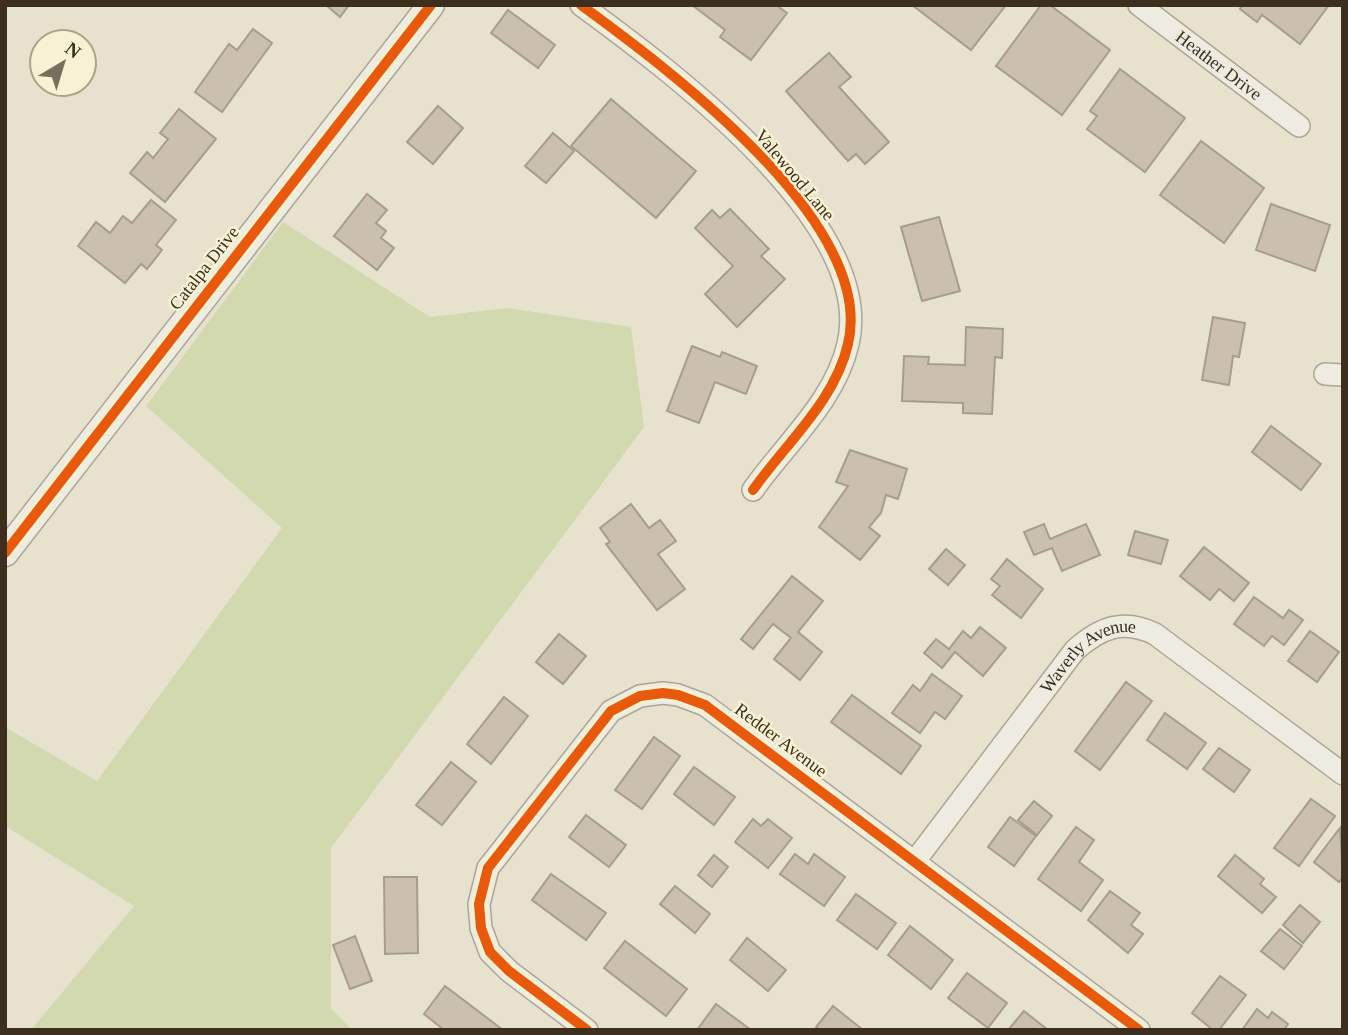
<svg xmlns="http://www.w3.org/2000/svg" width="1348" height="1035" viewBox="0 0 1348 1035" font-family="Georgia,serif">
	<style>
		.green { fill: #d3d9af }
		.building { fill: #cbc0ae; stroke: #a79d8d; stroke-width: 2 }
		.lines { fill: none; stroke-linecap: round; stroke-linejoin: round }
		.minor-casing { stroke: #aca696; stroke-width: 24 }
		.tertiary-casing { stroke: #aca696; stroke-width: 29 }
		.minor { stroke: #eeebe0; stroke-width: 21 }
		.tertiary { stroke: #eeebe0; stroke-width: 26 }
		.cycleway-casing { stroke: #f8f1d3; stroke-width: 15 }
		.cycleway { stroke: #e8590c; stroke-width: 10 }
		.labels { text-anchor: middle; stroke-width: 5; stroke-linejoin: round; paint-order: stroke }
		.street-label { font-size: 18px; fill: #3c2f1d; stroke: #f8f1d3 }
	</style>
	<rect width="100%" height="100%" fill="#e6e2ce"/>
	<polygon class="green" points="283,222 430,317 508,308 631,327 644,427 331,848 331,1008 352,1030 31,1030 134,906 5,826 5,727 97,781 282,528 146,406"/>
	<g class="building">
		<polygon points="326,5 349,5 340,17"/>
		<polygon points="692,5 776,5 787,13 751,60 720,37 725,30"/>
		<polygon points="912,5 1006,5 971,50"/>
		<polygon points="1041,5 1050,5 1110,50 1062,115 996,66"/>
		<polygon points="1242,5 1329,5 1300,44 1262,15 1257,22 1240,9"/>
		<polygon points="508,10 555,45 538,68 491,33"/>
		<polygon points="253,29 272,43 222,112 195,92 229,44 237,50"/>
		<polygon points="829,53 851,77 839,87 889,142 865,164 856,154 848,161 786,91"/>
		<polygon points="1120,69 1185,118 1145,172 1087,129 1097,116 1090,111"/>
		<polygon points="611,99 696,171 656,218 571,146"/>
		<polygon points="438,106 463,128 433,164 407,142"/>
		<polygon points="179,109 216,139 165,202 130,173 147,152 153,158 168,139 160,133"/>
		<polygon points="553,133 574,151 546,183 525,166"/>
		<polygon points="1201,141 1264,188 1224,243 1160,195"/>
		<polygon points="367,194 387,210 376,223 386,231 381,238 394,248 377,270 334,236"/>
		<polygon points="151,200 176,220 156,245 162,250 147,269 141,264 125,283 78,246 96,222 110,233 123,216 132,223"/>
		<polygon points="1271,204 1330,225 1315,271 1256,250"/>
		<polygon points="730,209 769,249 761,256 785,279 737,327 705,294 733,266 695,228 712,210 720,218"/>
		<polygon points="939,217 960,291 922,301 901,227"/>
		<polygon points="1213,317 1245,323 1239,357 1233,356 1229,385 1202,380"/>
		<polygon points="966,327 1003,329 1002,358 995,357 992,414 963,413 963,403 902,401 904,356 929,357 928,364 965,365"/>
		<polygon points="692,346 720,357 722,352 757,366 746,394 715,382 699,423 667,411"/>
		<polygon points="1271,426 1321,464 1301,490 1252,452"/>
		<polygon points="850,450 907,469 898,499 886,495 881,513 869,527 880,536 860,560 819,527 848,486 836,482"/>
		<polygon points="631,504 649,528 660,520 676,541 658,554 685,589 657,610 606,544 610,542 600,528"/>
		<polygon points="1044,524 1050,539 1086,524 1100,555 1062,571 1052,548 1034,555 1024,532"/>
		<polygon points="1135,531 1168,540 1161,564 1128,555"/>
		<polygon points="1204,547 1249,583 1234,601 1219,589 1210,600 1180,576"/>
		<polygon points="946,549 965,565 948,585 929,569"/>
		<polygon points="1007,559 1043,589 1021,618 992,595 1000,586 991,579"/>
		<polygon points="792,576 823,601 798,632 822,652 800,680 774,659 791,638 773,624 753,649 741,639"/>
		<polygon points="1254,597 1283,618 1289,610 1303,620 1284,645 1272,636 1264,646 1234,624"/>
		<polygon points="980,627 1006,648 983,676 955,652 942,668 924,653 936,639 949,649 963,631 971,638"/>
		<polygon points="1310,631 1339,652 1317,682 1288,661"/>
		<polygon points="559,634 586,656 563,684 536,662"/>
		<polygon points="932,674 962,696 945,719 935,712 920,733 892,713 913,685 920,691"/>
		<polygon points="1126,682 1152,701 1100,770 1075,751"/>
		<polygon points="852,695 921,746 901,774 831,722"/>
		<polygon points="504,697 528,716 491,764 467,744"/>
		<polygon points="1165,713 1206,743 1187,769 1147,740"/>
		<polygon points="654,737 680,756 642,809 615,790"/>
		<polygon points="1219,748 1250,770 1234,792 1203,769"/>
		<polygon points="451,762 476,782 442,825 416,805"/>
		<polygon points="694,767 735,797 714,825 674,794"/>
		<polygon points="1311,799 1335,816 1299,866 1274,848"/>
		<polygon points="1034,801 1052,816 1037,835 1018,820"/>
		<polygon points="586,815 626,845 609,867 569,837"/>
		<polygon points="1010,817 1036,836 1014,866 988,847"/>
		<polygon points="753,819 761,826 768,819 792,838 768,868 735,842"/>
		<polygon points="1076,827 1094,840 1079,862 1103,880 1081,911 1038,879"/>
		<polygon points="1340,828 1343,877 1339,882 1314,862"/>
		<polygon points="795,854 808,864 814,854 845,877 824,906 780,874"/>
		<polygon points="714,855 728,867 712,887 698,875"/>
		<polygon points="1235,855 1264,879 1260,884 1276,897 1262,913 1218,876"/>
		<polygon points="551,874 606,913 586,940 532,900"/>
		<polygon points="384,877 417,877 418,953 385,954"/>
		<polygon points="675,886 710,914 695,933 660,904"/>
		<polygon points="1110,891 1140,913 1131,925 1143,934 1128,953 1088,920"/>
		<polygon points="856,894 896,923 877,949 837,920"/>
		<polygon points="1300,905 1320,922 1303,943 1283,925"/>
		<polygon points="910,926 953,960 931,989 888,955"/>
		<polygon points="1280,929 1302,946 1284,969 1261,951"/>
		<polygon points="355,936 372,981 350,989 333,945"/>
		<polygon points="747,938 786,970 768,991 730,960"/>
		<polygon points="625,941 687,989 666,1016 604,968"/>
		<polygon points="967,973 1007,1003 988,1028 948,998"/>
		<polygon points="1220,976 1246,995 1219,1030 1213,1030 1192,1013"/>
		<polygon points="445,986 503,1030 444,1030 424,1014"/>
		<polygon points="716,1004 751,1030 697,1030"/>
		<polygon points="833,1006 863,1030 820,1030 816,1027"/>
		<polygon points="1257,1009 1268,1018 1272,1012 1288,1024 1284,1030 1242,1030"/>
		<polygon points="1024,1011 1048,1030 1008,1030"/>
	</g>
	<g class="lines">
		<g class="minor-casing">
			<g id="minor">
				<path d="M 581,5 C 667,68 877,223 848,344 C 835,401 786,443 753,490"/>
				<path id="s1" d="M 1139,5 L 1299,126"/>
				<polyline points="1325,374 1343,375"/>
				<path id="s2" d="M 915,861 L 1075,650 C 1100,628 1123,618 1155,634 L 1343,774"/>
				<polyline points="587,1030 509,971 490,952 481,928 479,904 488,868 611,711 640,696 663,693 678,695 705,705 1139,1030"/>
			</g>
		</g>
		<g class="tertiary-casing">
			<polyline id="tertiary" points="5,553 431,5"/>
		</g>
		<use href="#minor" class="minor"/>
		<use href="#tertiary" class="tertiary"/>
		<g class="cycleway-casing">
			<g id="cycleway">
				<path d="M 581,5 C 667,68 877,223 848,344 C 835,401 786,443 753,490"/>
				<polyline points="5,553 431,5"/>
				<polyline points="587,1030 509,971 490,952 481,928 479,904 488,868 611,711 640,696 663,693 678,695 705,705 1139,1030"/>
			</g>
		</g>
		<use href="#cycleway" class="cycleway"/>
	</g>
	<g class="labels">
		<g class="street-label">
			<text dy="6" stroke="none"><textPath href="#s1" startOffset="100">Heather Drive</textPath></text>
			<text transform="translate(795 175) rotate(50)" y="6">Valewood Lane</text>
			<text transform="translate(204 268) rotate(-52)" y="6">Catalpa Drive</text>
			<text dy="6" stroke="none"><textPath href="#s2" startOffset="273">Waverly Avenue</textPath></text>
			<text transform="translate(781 740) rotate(37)" y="6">Redder Avenue</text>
		</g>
	</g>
	<rect width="1348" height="1035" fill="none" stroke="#3c2f1d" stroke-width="14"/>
	<g transform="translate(63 63) rotate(38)"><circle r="33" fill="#f8f1d3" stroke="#ada38a" stroke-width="2"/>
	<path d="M0-5L12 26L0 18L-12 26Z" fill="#786e5b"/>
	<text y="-10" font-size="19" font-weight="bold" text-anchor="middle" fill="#3c2f1d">N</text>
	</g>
</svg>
